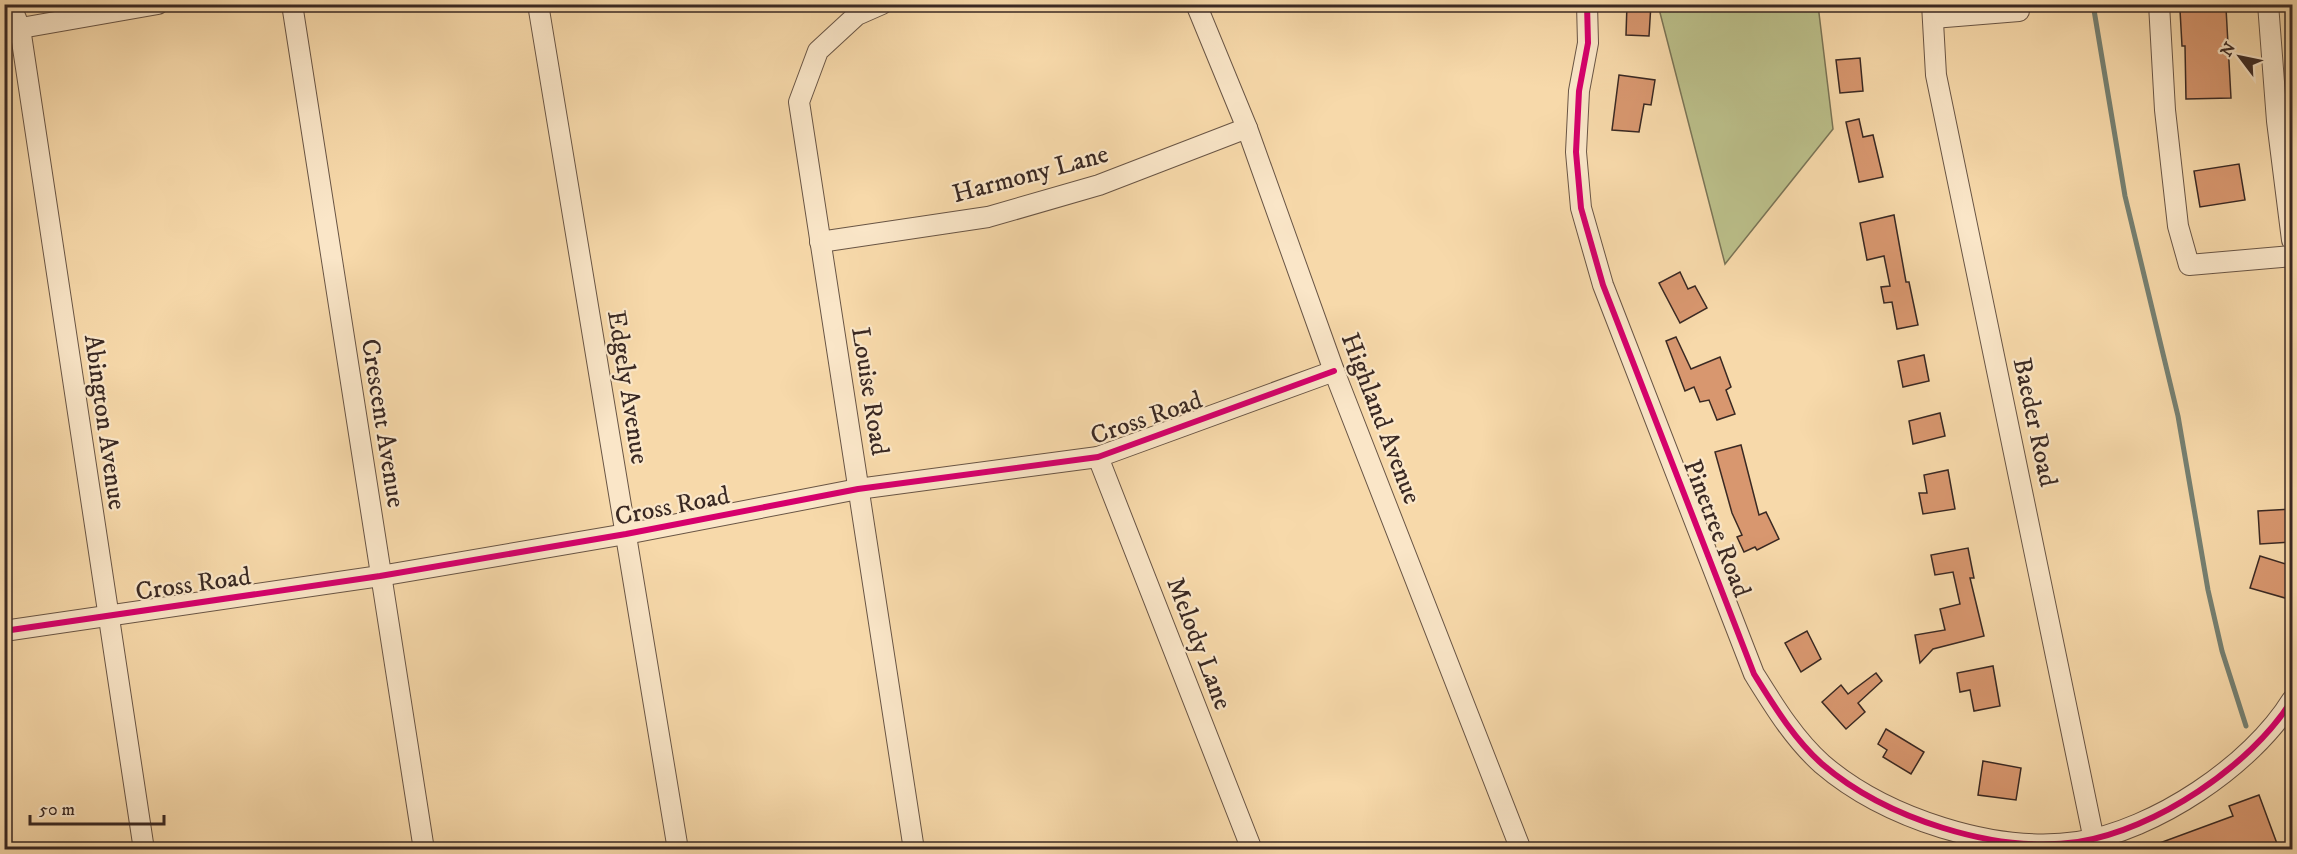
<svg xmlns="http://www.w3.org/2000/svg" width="2297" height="854" viewBox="0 0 2297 854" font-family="'IM FELL DW Pica',serif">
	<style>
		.green { fill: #bbbf8a; stroke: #7a7456; stroke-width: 1.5 }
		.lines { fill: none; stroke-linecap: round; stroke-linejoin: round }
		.stream { stroke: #758072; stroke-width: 5 }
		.building { fill: #d8976f; stroke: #3a2923; stroke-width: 1.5 }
		.minor-casing { stroke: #695545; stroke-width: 22 }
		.minor { stroke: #fae6c8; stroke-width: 20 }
		.cycleway-casing { stroke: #fae6c8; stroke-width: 10 }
		.cycleway { stroke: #d6006c; stroke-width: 6 }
		.labels { text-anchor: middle; stroke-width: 4.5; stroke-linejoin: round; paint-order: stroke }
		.street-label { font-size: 26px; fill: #3a2923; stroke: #fae6c8 }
	</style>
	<rect width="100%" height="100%" fill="#f7d9aa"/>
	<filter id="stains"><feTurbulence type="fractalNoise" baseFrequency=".00333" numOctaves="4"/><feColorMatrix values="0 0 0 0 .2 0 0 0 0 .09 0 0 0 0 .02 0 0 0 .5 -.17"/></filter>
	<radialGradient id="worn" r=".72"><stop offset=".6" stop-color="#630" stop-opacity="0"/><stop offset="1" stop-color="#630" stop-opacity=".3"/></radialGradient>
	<polygon class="green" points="1658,5 1818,5 1833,129 1725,264"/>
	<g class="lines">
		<polyline class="stream" points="2093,4 2125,196 2178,416 2208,590 2222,651 2246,726"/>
	</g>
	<g class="building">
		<polygon points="1627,4 1651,4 1649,36 1626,35"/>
		<polygon points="2226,8 2231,98 2186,99 2185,46 2182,46 2180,10"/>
		<polygon points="1860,58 1863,91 1840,93 1836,60"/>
		<polygon points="1619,75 1655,80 1651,105 1644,104 1639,132 1612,130"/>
		<polygon points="1859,119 1863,137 1873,135 1883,177 1859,182 1846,122"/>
		<polygon points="2239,164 2245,200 2200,207 2194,171"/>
		<polygon points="1894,215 1906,282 1909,282 1918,325 1897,329 1892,302 1884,303 1881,287 1890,286 1884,256 1867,260 1860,223"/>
		<polygon points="1680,272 1688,289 1695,286 1707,308 1680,323 1659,283"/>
		<polygon points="1676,337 1691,369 1720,357 1731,387 1726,390 1735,414 1717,420 1709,400 1700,402 1694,387 1685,391 1666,341"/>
		<polygon points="1924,355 1929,381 1903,387 1898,361"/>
		<polygon points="1940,413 1945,436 1913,444 1909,421"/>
		<polygon points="1741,445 1759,515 1766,512 1779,539 1757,550 1755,547 1744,552 1737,537 1742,535 1732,513 1715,452"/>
		<polygon points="1948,470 1955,509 1923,514 1919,493 1927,493 1924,475"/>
		<polygon points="2292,509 2292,542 2260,544 2258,511"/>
		<polygon points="1968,548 1974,578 1970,578 1984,636 1933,649 1920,663 1915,635 1945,630 1940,609 1960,604 1953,572 1935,575 1931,555"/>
		<polygon points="2260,556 2292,566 2292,600 2250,588"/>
		<polygon points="1807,631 1821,659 1801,672 1785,643"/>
		<polygon points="1993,666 2000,706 1974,711 1970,690 1960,692 1957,673"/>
		<polygon points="1876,673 1882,681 1858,703 1865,712 1846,729 1822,702 1841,685 1848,694"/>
		<polygon points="1886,729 1924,752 1911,774 1883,757 1887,750 1878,744"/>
		<polygon points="1983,761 2021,768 2016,800 1978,795"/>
		<polygon points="2259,795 2279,849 2146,849 2146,848 2233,816 2229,806"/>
	</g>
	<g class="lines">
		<g class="minor-casing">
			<g id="minor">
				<polyline points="10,4 20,28 144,850"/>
				<polyline points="292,4 424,850"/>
				<polyline points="538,4 678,850"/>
				<polyline points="882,4 857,15 818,51 799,102 914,850"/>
				<polyline points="1196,4 1247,128 1334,371 1521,850"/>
				<path d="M 1587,4 L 1588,43 L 1579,91 L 1576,152 L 1581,208 L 1603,285 L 1754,674 C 1774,706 1794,739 1822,764 C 1885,818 1995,854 2078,842 C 2155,830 2251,766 2292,700"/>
				<polyline points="1932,4 1936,75 2096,850"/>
				<polyline points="2159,4 2165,110 2178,226 2189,265 2292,256"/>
				<polyline points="2268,4 2277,121 2292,240"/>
				<polyline points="1933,18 2019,11"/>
				<polyline points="4,31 158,4"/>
				<polyline points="820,242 988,217 1099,185 1247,128"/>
				<polyline points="1098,457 1252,850"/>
				<polyline points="4,631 380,576 626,534 858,489 1098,457 1334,371"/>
			</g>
		</g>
		<use href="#minor" class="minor"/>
		<g class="cycleway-casing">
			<g id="cycleway">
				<path d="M 1587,4 L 1588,43 L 1579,91 L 1576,152 L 1581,208 L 1603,285 L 1754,674 C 1774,706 1794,739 1822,764 C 1885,818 1995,854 2078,842 C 2155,830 2251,766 2292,700"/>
				<polyline points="4,631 380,576 626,534 858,489 1098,457 1334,371"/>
			</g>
		</g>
		<use href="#cycleway" class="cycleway"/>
	</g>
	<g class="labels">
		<g class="street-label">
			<text transform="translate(1030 173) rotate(-15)" y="9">Harmony Lane</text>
			<text transform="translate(629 387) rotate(81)" y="9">Edgely Avenue</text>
			<text transform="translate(871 391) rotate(81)" y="9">Louise Road</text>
			<text transform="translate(1146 417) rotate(-19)" y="9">Cross Road</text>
			<text transform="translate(1382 418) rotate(69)" y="9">Highland Avenue</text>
			<text transform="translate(106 422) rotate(82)" y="9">Abington Avenue</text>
			<text transform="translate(2036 422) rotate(78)" y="9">Baeder Road</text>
			<text transform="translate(384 423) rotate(81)" y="9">Crescent Avenue</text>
			<text transform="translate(672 505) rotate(-11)" y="9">Cross Road</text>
			<text transform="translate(1718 528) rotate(69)" y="9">Pinetree Road</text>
			<text transform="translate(193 583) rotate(-8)" y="9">Cross Road</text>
			<text transform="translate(1200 643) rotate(69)" y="9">Melody Lane</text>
		</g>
	</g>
	<rect width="2297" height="854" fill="none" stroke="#f7d9aa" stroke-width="24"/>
	<rect x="6" y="6" width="2285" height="842" fill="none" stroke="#3a2923" stroke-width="3"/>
	<rect x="12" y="12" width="2273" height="830" fill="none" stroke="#3a2923" stroke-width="1.5"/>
	<g transform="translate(2240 57) rotate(302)" stroke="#fae6c8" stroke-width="4.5" paint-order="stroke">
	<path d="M0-4.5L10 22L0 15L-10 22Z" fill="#3a2923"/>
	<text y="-9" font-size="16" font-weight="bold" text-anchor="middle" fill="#3a2923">N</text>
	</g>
	<path d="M30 815v9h134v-9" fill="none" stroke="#3a2923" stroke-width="3"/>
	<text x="39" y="815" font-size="18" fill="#3a2923" stroke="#fae6c8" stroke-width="4.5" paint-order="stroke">50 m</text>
	<rect width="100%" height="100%" filter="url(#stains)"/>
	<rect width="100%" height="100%" fill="url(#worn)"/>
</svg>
